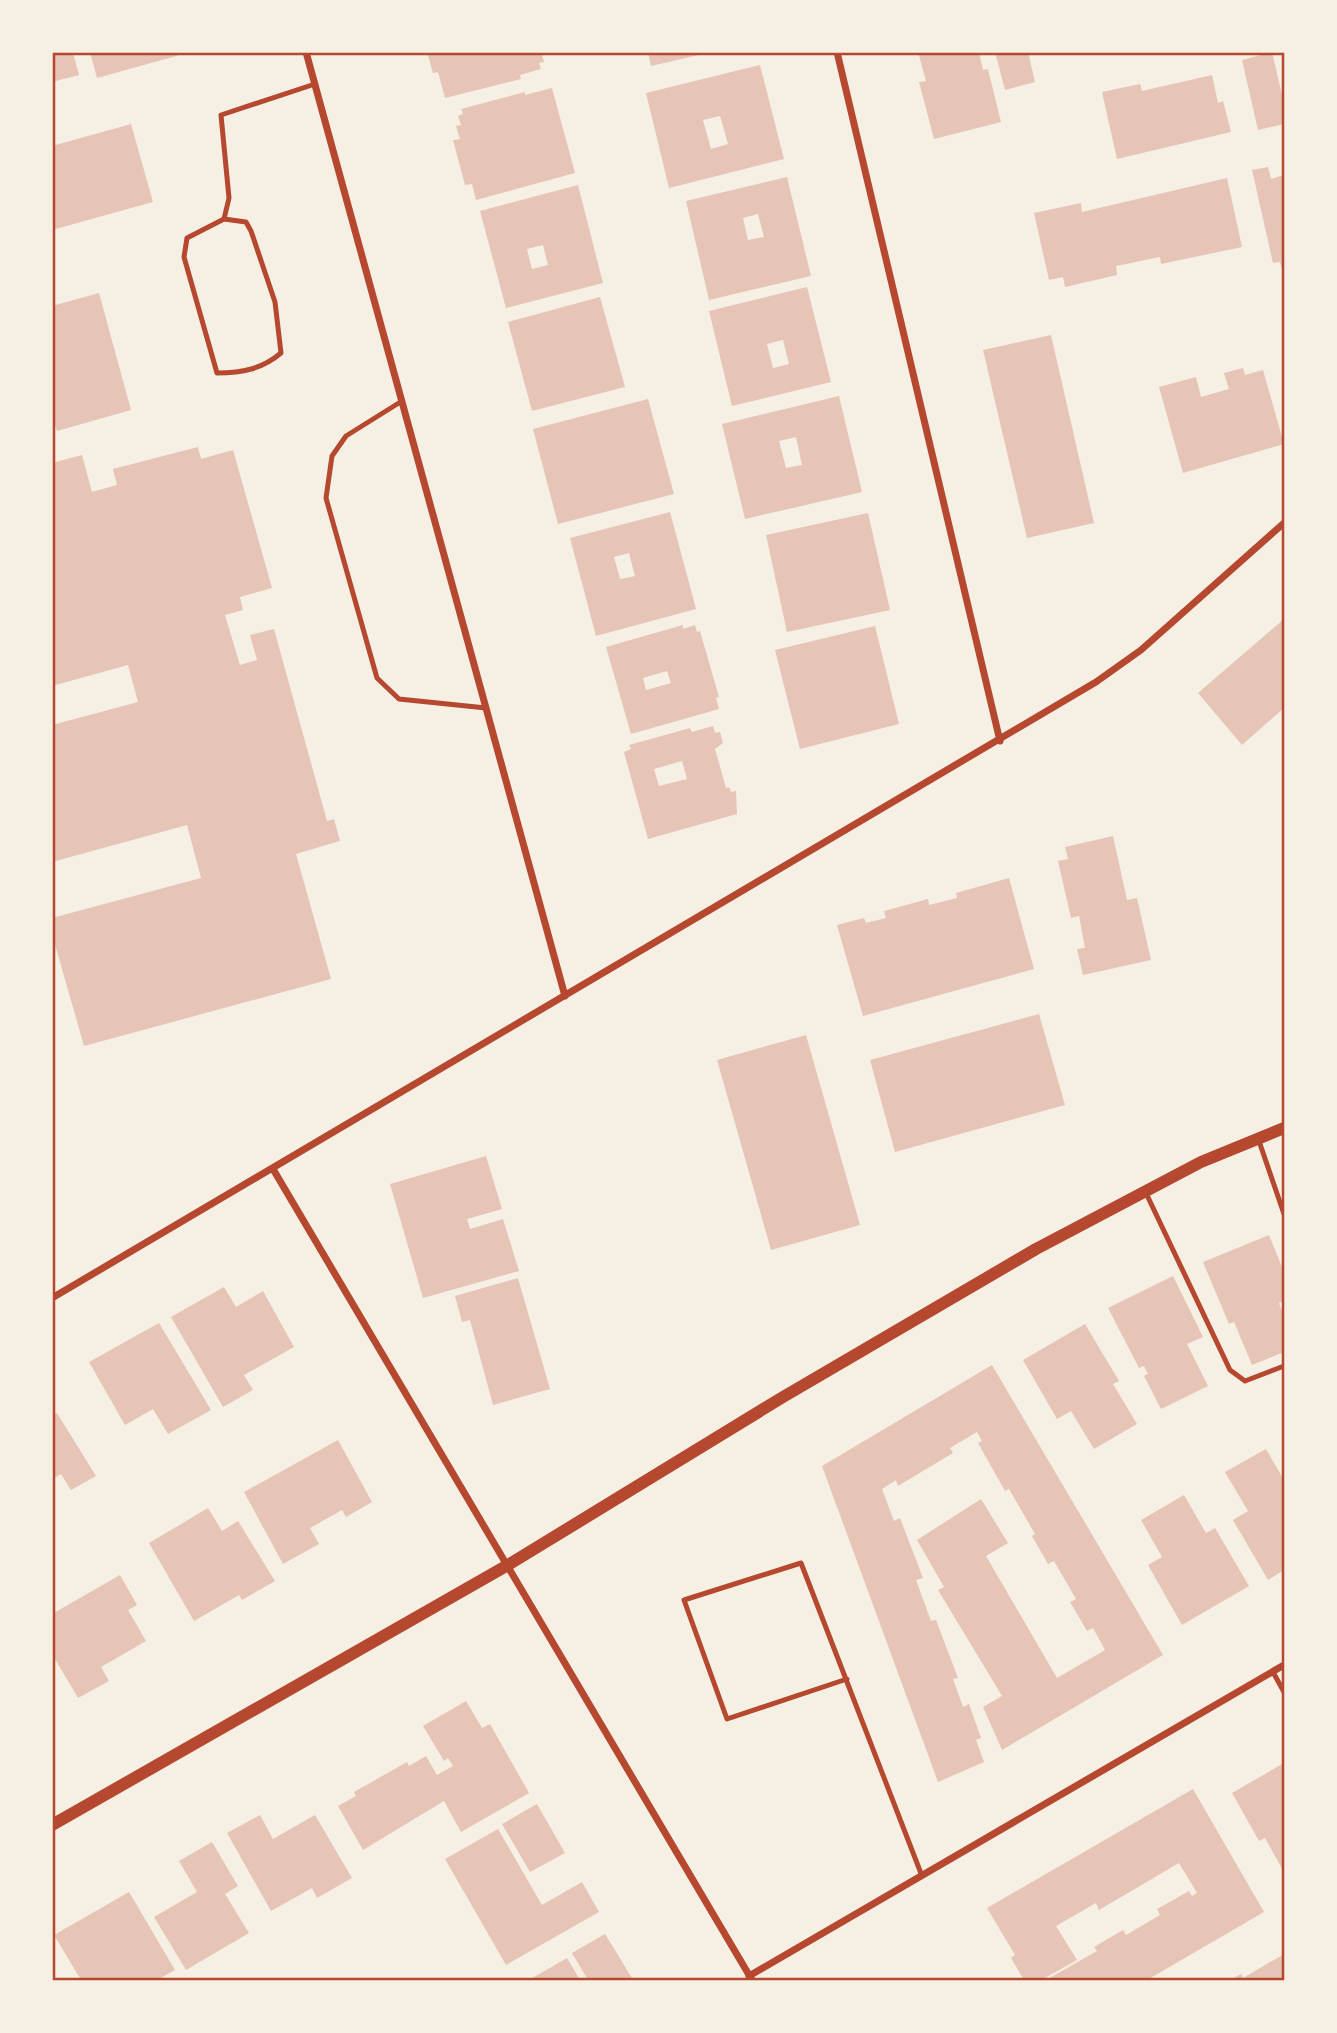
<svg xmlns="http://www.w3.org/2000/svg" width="1337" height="2033" viewBox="0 0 1337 2033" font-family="Montserrat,sans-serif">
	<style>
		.building { fill: #e6c5b7; fill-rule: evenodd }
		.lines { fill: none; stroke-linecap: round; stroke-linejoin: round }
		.service { stroke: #b5482f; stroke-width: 5 }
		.minor { stroke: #b5482f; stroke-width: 7 }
		.tertiary { stroke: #b5482f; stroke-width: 12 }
		.neatline { fill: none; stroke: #b5482f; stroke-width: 2.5 }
	</style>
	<rect width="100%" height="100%" fill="#f6efe4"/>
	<g class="building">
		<polygon points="52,52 73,52 79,75 52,82"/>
		<polygon points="90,52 180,52 180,55 97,78"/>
		<polygon points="427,52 541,52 544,62 539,63 541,69 520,75 521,79 445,98 438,72 433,73"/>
		<polygon points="648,52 703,52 703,54 651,66"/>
		<polygon points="918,52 979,52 983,70 988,69 1001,122 934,139 919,82 926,81"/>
		<polygon points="995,52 1028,52 1035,82 1005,90"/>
		<polygon points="1272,52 1284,103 1284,124 1258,130 1242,60"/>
		<path d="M 760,65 L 784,159 L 669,188 L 646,93 ZM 720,116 L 728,144 L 711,149 L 703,120 Z"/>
		<polygon points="1212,75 1218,103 1223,101 1231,132 1117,159 1102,92 1140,84 1142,91"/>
		<polygon points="552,88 575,173 476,200 472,184 465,185 453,140 460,139 456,126 461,125 458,116 463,114 461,109 525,92 525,95"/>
		<polygon points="131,124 153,202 52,230 52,146"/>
		<polygon points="1268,167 1271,179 1284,175 1284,276 1280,262 1273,263 1252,170"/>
		<path d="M 787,177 L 811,276 L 709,300 L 686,201 ZM 758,214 L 764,237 L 748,240 L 743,218 Z"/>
		<polygon points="1227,178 1242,247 1161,264 1160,257 1116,266 1117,275 1065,287 1063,277 1049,280 1034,213 1081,203 1082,212"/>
		<path d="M 578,185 L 603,283 L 506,308 L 480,211 ZM 543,245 L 548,265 L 532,269 L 527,249 Z"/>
		<path d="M 807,287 L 831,382 L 732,406 L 709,311 ZM 783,340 L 789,364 L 773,368 L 767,344 Z"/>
		<polygon points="99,293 131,410 57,431 52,416 52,306"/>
		<polygon points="600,297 625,387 532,411 508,322"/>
		<polygon points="1051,335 1094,523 1027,538 983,350"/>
		<polygon points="1243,368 1245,375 1263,370 1284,444 1183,473 1159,387 1196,377 1201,397 1229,389 1224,373"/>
		<path d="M 839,396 L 862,492 L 745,519 L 722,424 ZM 796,437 L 802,465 L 786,468 L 779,441 Z"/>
		<polygon points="648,399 674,494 558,524 533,429"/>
		<polygon points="198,447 201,459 233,450 272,588 240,597 243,610 225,615 240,665 257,660 250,635 274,629 327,821 334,819 340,841 296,854 331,979 84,1046 52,934 52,918 201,878 187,825 52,862 52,725 138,702 128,665 52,686 52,463 82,455 92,492 117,485 113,469"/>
		<path d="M 670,512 L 696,609 L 596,636 L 570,538 ZM 629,553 L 635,576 L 620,579 L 614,557 Z"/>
		<polygon points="868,513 890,610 787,632 766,535"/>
		<polygon points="1284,619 1284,708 1242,745 1198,693"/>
		<path d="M 683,625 L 683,629 L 695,625 L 697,632 L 700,631 L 719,697 L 716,698 L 719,709 L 631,734 L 606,647 ZM 667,671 L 671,683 L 646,690 L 643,678 Z"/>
		<polygon points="875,626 899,724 800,749 775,650"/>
		<path d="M 713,726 L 715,733 L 720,732 L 723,743 L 715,749 L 726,788 L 729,787 L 731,792 L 736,791 L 737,814 L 648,839 L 624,752 L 631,749 L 629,745 L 690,728 L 692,732 ZM 682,761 L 687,779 L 659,786 L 654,769 Z"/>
		<polygon points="1113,836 1127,900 1137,898 1151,960 1083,975 1077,949 1085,948 1079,916 1071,918 1058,861 1068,859 1065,847"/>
		<polygon points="1009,878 1034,969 863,1016 837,925 864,918 866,923 886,918 884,911 928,899 929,905 957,898 956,893"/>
		<polygon points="1039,1014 1065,1105 895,1152 870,1060"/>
		<polygon points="806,1035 860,1225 771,1250 717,1060"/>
		<polygon points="486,1156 502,1209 467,1219 470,1229 503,1219 519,1271 423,1298 390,1184"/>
		<polygon points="1269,1235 1284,1272 1284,1301 1279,1303 1284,1317 1284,1352 1252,1365 1234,1322 1229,1324 1203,1262"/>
		<polygon points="1173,1276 1203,1337 1187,1344 1208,1386 1161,1409 1144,1376 1148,1374 1144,1366 1139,1368 1108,1308"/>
		<polygon points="518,1278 550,1389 493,1405 470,1320 462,1322 455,1296"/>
		<polygon points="224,1287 236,1307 263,1291 294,1347 244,1375 253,1390 223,1407 171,1317"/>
		<polygon points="159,1323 211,1410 168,1434 153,1409 125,1425 89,1362"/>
		<polygon points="1085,1324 1119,1381 1113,1384 1137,1424 1094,1449 1071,1411 1057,1419 1023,1360"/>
		<polygon points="992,1365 1163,1655 1002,1750 983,1707 1002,1696 938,1590 944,1587 917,1540 981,1499 1008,1543 986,1556 1057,1678 1105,1650 1093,1628 1087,1631 1070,1602 1076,1599 1054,1561 1048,1564 1032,1536 1035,1534 1009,1489 1005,1491 978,1443 982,1441 977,1432 950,1448 953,1453 898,1486 896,1480 882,1489 894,1521 900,1518 923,1578 916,1580 931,1621 936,1620 958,1678 953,1679 963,1707 969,1704 981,1738 976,1740 984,1762 938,1782 822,1466"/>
		<polygon points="57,1413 96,1476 71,1490 61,1474 52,1479 52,1416"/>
		<polygon points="338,1440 372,1502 346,1517 342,1510 310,1528 319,1544 283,1564 244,1492"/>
		<polygon points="1266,1449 1284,1480 1284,1570 1268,1580 1233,1520 1248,1511 1225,1472"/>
		<polygon points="1184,1495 1206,1533 1215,1528 1249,1586 1182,1625 1148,1565 1162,1557 1141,1520"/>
		<polygon points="208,1508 222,1531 238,1521 275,1581 242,1600 239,1595 194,1621 149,1543"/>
		<polygon points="120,1575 137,1605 128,1610 146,1641 101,1667 109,1681 78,1698 52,1654 52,1614"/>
		<polygon points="466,1701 482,1728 490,1724 529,1793 461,1832 444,1801 363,1850 338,1806 356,1796 354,1792 407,1762 409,1766 426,1756 437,1775 453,1766 448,1758 444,1761 423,1726"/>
		<polygon points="1284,1763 1284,1872 1265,1838 1259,1841 1232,1793"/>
		<polygon points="1193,1789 1264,1912 1147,1980 1046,1980 1097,1951 1094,1947 1123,1930 1126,1935 1160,1915 1157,1909 1189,1891 1192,1896 1197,1893 1179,1863 1099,1910 1096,1903 1056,1926 1077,1960 1041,1980 1024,1980 1011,1958 1015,1955 987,1908"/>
		<polygon points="537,1804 565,1853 530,1872 502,1824"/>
		<polygon points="260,1815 273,1839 315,1815 352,1878 317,1898 312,1888 271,1911 227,1833"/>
		<polygon points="498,1829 542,1905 582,1882 599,1912 506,1965 445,1859"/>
		<polygon points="212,1842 238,1886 225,1894 249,1933 186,1970 154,1917 197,1892 179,1861"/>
		<polygon points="129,1892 175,1970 157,1980 81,1980 54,1935"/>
		<polygon points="605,1934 618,1955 633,1980 588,1980 572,1953"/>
		<polygon points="1284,1954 1284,1980 1230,1980 1241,1974 1243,1978"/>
		<polygon points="567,1958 580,1980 529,1980"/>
	</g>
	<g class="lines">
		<g class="service">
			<path d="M 224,219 L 246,222 L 251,231 L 275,302 L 281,353 C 262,369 242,373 217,373 L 184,257 L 187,238 Z"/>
			<polyline points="224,219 229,198 221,115 315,84"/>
			<polyline points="402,401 346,436 332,456 326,498 377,678 399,699 486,708"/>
			<polyline points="1259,1141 1284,1214"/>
			<polyline points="1145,1191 1230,1370 1245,1381 1284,1366"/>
			<polyline points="1273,1672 1284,1692"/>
			<polyline points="847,1679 727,1719 684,1600 801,1563 922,1876"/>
		</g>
		<g class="minor">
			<polyline points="306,52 565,996"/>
			<polyline points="837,52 1000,741"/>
			<polyline points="273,1169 752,1980"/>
			<polyline points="52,1298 1096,682 1141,650 1284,523"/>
			<polyline points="749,1976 1284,1665"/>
		</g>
		<polyline class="tertiary" points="52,1825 508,1565 783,1397 1036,1249 1201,1162 1284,1128"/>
	</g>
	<rect width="1337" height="2033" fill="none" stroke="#f6efe4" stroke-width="108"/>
	<rect x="54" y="54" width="1229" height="1925" class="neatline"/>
</svg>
